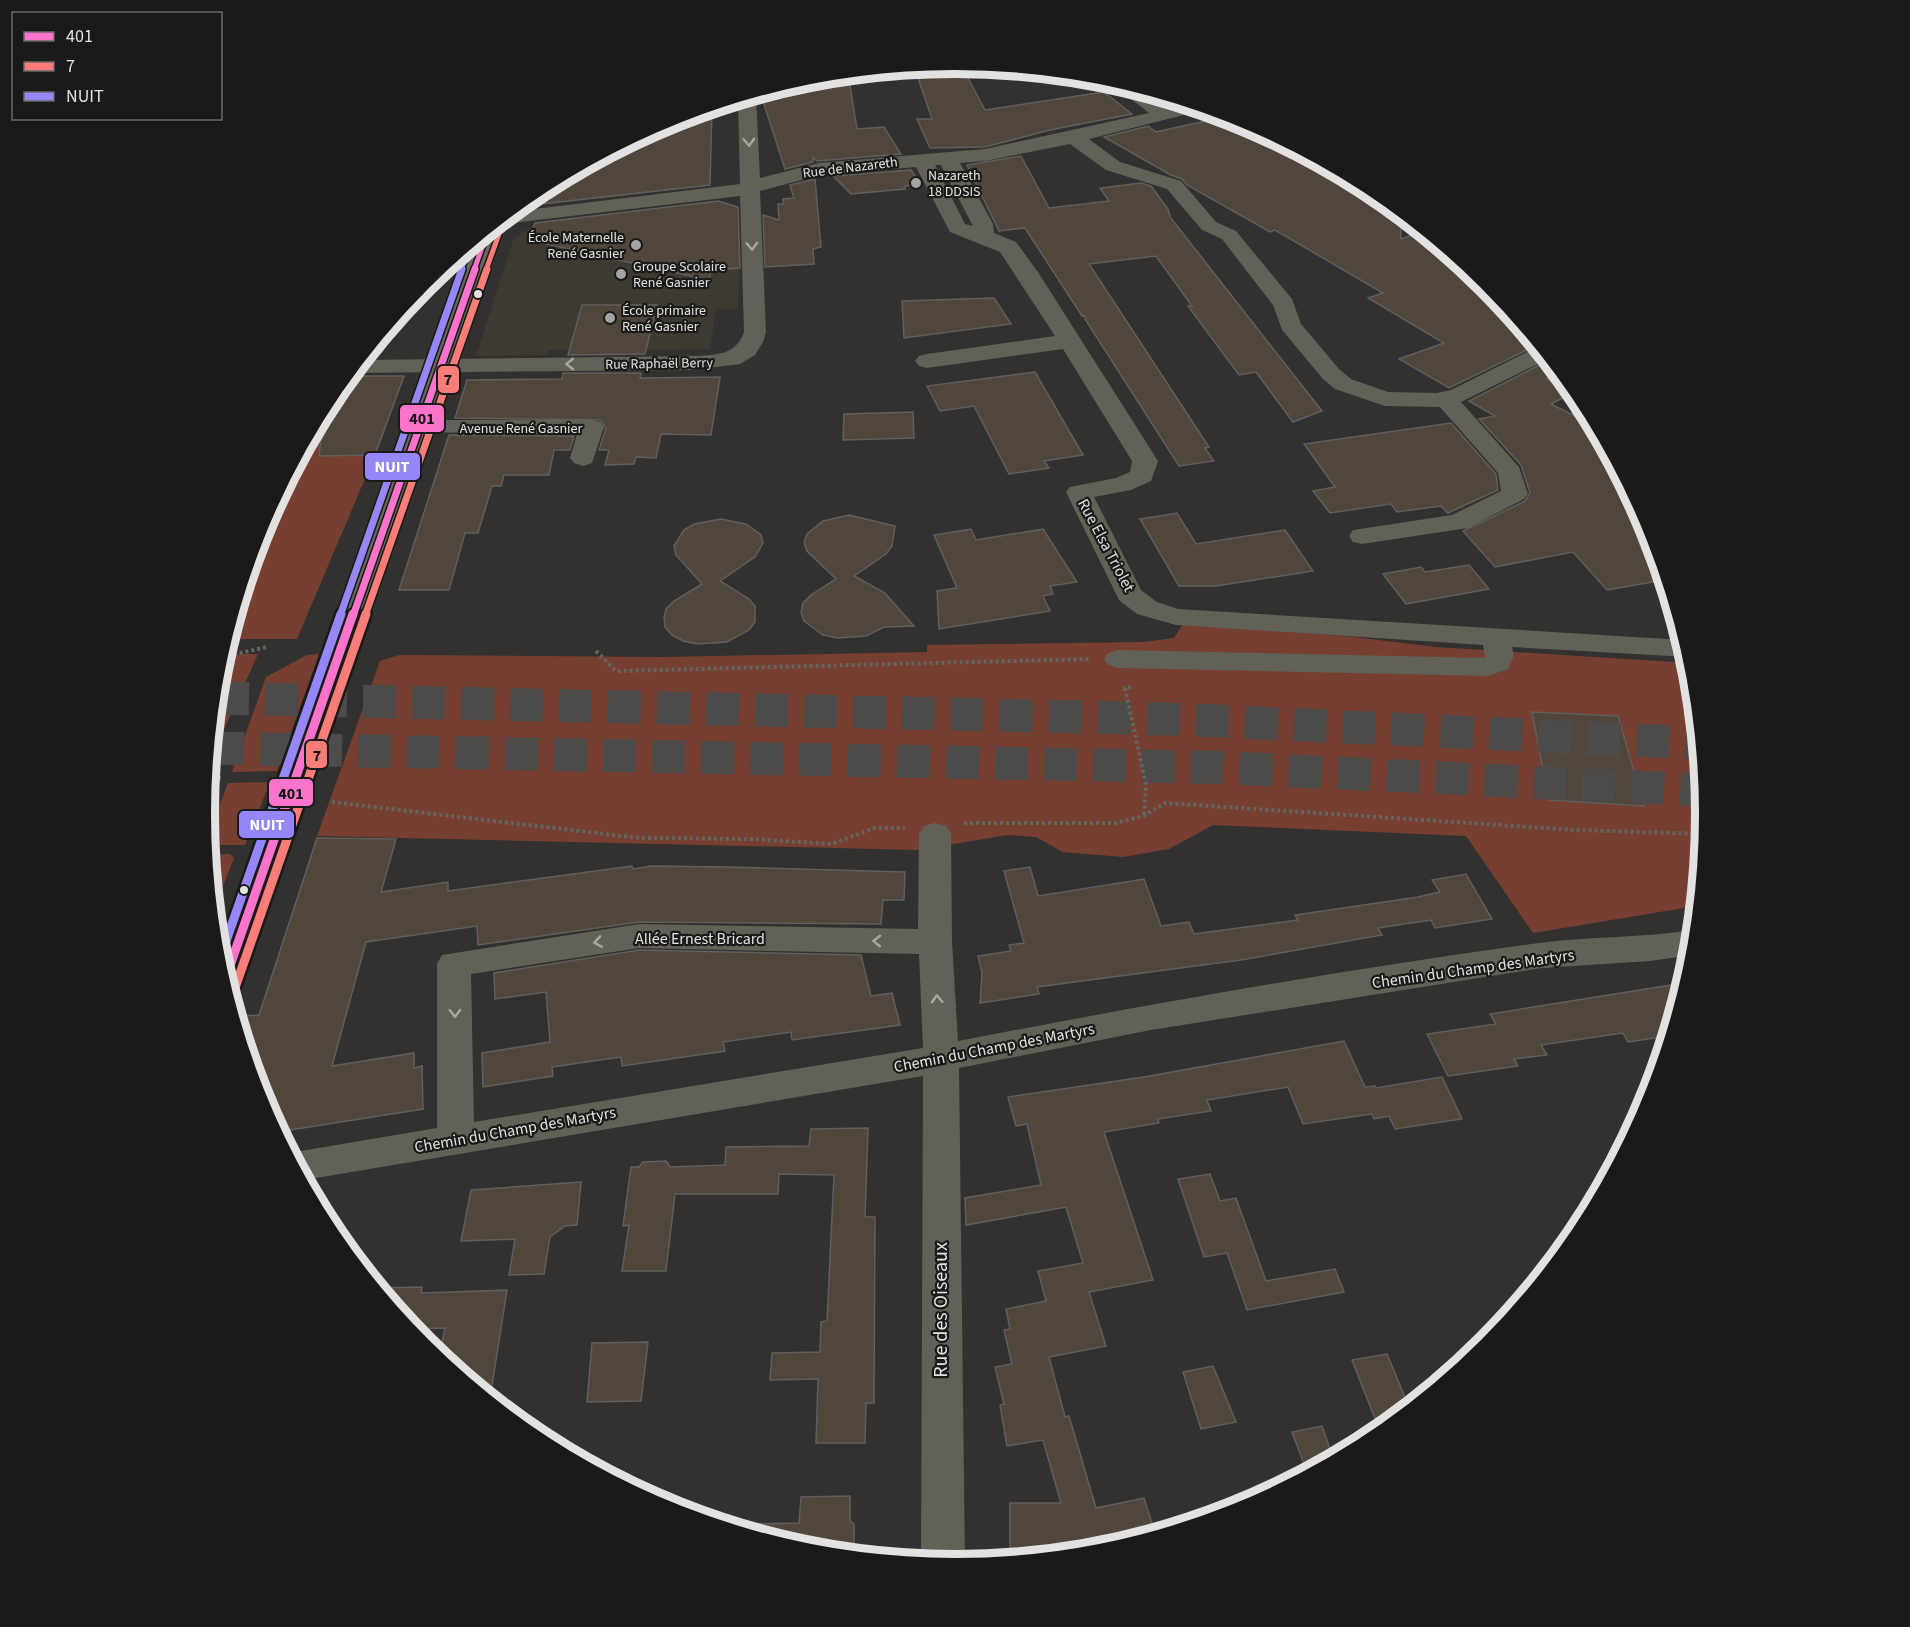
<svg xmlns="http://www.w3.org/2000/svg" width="1910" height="1627" viewBox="0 0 1910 1627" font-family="'Source Sans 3',sans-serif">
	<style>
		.built { fill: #3e3a32 }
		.green { fill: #763f32 }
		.building { fill: #51463c; stroke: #615f5e; stroke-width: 1.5 }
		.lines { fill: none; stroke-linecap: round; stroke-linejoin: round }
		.highway-tunnel { stroke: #4d4c4a; stroke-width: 33; stroke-dasharray: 33 16; stroke-linecap: butt }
		.path { stroke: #65655f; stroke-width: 4; stroke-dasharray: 3 3; stroke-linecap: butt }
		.minor { fill: #616157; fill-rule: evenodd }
		.major { fill: #69685d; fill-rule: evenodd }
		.bus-1-far2-casing { stroke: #1a1a18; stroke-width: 8 }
		.bus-1-far1-casing { stroke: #1a1a18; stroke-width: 10 }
		.bus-1-casing { stroke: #1a1a18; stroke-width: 14 }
		.bus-2-far2-casing { stroke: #1a1a18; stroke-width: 8 }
		.bus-2-far1-casing { stroke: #1a1a18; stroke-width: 10 }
		.bus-2-casing { stroke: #1a1a18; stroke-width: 14 }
		.bus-3-far2-casing { stroke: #1a1a18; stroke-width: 8 }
		.bus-3-far1-casing { stroke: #1a1a18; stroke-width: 10 }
		.bus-3-casing { stroke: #1a1a18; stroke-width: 14 }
		.bus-1-far2 { stroke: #f974ca; stroke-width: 5 }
		.bus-1-far1 { stroke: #f974ca; stroke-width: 7 }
		.bus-1 { stroke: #f974ca; stroke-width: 9 }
		.bus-2-far2 { stroke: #fb7d7a; stroke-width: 5 }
		.bus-2-far1 { stroke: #fb7d7a; stroke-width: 7 }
		.bus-2 { stroke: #fb7d7a; stroke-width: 9 }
		.bus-3-far2 { stroke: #9587f8; stroke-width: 5 }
		.bus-3-far1 { stroke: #9587f8; stroke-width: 7 }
		.bus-3 { stroke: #9587f8; stroke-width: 9 }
		.oneway { stroke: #a8a8a2 }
		.poi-dot { fill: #a5a4a2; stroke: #1a1a18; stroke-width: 2 }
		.bus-dot { fill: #e3e2e0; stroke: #1a1a18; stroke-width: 2 }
		.labels { text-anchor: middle; stroke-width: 4.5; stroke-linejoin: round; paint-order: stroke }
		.far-street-label { font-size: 14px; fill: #e3e2e0; stroke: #1a1a18 }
		.far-poi-label { font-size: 14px; fill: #e3e2e0; stroke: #1a1a18; text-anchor: start }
		.street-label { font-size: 16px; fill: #e3e2e0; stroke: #1a1a18 }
		.near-street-label { font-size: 20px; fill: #e3e2e0; stroke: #1a1a18 }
		.rim { fill: none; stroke: #e3e2e0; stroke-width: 8 }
		.line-badge { stroke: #1a1a18; stroke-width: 2 }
		.badge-label { font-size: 16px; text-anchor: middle; font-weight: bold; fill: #fff }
		.pale-badge-label { font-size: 16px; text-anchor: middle; font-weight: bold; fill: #111 }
	</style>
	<rect width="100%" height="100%" fill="#32312f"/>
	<polygon class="built" points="722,202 739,242 738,309 716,309 710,349 549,350 546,355 476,356 514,238 529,228"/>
	<g class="green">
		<polygon points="348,376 404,376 375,455 297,639 228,639 262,526 331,396"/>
		<polygon points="1183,624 1354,637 1436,647 1690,663 1705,814 1696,906 1533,933 1466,836 1213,825 1169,849 1123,857 1063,852 1036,837 1008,835 918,850 317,836 380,661 399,655 663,657 927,652 927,645 1144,642 1174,638"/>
		<polygon points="223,654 258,654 209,763 219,667"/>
		<polygon points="319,654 277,771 232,772 266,677 307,655"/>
		<polygon points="270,782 245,845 208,845 207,839 228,783"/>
		<polygon points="230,854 234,858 214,909 209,855"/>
	</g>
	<g class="building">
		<polygon points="915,69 956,77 967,76 985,110 1104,92 1132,114 1050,130 985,147 930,148 917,119 932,119"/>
		<polygon points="849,79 857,129 884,127 901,154 817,161 813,157 813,162 785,169 760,92 795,81"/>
		<polygon points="712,107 710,185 532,205 539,189 571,172 594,171 597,158 668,120"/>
		<polygon points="1228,116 1243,120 1306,154 1309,166 1401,213 1401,239 1423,231 1486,283 1537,345 1449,388 1399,359 1444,343 1368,298 1383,293 1275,230 1270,232 1187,185 1182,179 1171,175 1104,137 1148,126 1156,132"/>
		<polygon points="1021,156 1049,208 1109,201 1100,188 1141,183 1151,186 1168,209 1170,217 1322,411 1293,422 1256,372 1239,375 1188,306 1192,306 1156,256 1089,264 1209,447 1205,448 1214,461 1179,466 1085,319 1085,316 1082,316 1025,228 999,231 967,165"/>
		<polygon points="911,170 920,184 905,186 905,189 851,194 833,176"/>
		<polygon points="815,179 821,247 813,249 814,264 765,267 763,215 779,220 778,204 783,204 783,199 794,198 790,185"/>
		<polygon points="718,201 738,207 740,268 711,270 709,280 528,240 535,223"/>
		<polygon points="994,298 1011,324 904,338 902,301"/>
		<polygon points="582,305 657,305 645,354 568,355"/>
		<polygon points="1549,360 1559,372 1546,379 1574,392 1551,404 1595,426 1648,527 1650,533 1638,542 1649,564 1664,580 1607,590 1573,552 1495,567 1463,531 1525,501 1530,493 1521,465 1479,419 1495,416 1469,401"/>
		<polygon points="1035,372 1083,455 1044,461 1049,468 1009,474 974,406 940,411 927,386"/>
		<polygon points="563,373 641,373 640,378 720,377 711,435 661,434 656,458 636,457 634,464 605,465 609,450 599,450 606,428 601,420 455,418 467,380 562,379"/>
		<polygon points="348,376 404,376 375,455 319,456 325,408"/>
		<polygon points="913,412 914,438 843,440 844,414"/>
		<polygon points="1451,423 1496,474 1498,490 1448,513 1441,506 1397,512 1391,504 1330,513 1313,491 1335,487 1304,444"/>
		<polygon points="449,435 574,436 570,450 554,450 549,475 504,475 501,486 492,486 478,533 465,533 449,590 399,590"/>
		<polygon points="1177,513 1196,544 1285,530 1313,571 1216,586 1179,586 1140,519"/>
		<polygon points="849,515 895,526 892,546 886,554 854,576 885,593 914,626 884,627 866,636 837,638 823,635 804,621 801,612 803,603 811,595 836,579 807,551 804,542 807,534 823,521"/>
		<polygon points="721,519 746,524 761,535 763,543 755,557 720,581 749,599 755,606 755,622 749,630 727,642 697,644 683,641 672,635 665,627 664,618 666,609 674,601 702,584 676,555 674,546 684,530 694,524"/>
		<polygon points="971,529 976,540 1043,529 1077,582 1050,586 1053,594 1043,596 1050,611 939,629 937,591 957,588 934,535"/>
		<polygon points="1469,565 1489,589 1406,604 1383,574 1421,567 1425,572"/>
		<polygon points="1532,712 1618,716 1644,806 1549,800"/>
		<polygon points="317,838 396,839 381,892 448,882 448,891 632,866 633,869 651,866 728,867 905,872 904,900 883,900 881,924 639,922 478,945 477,926 366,942 332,1066 414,1053 414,1068 422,1066 423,1109 278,1132 261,1100 236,1016 259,1015"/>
		<polygon points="1030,867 1038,896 1144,879 1161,926 1189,922 1194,934 1298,920 1295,915 1418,897 1440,892 1432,880 1466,874 1492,919 1435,928 1431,920 1378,928 1382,935 1241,960 1037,987 1039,994 980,1003 982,973 978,956 1011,951 1009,945 1024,943 1004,871"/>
		<polygon points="639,950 861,955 871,996 892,993 900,1025 792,1040 791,1032 723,1042 725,1051 622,1066 621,1057 552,1067 553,1076 483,1087 482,1053 550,1042 546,992 495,999 494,973"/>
		<polygon points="1684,983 1668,1036 1628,1042 1623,1033 1541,1045 1547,1055 1514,1059 1518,1066 1448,1076 1427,1034 1496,1024 1490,1014"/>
		<polygon points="1344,1041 1365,1087 1375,1086 1376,1088 1442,1077 1462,1119 1395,1129 1389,1116 1374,1119 1372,1114 1303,1124 1288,1087 1207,1100 1211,1111 1158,1119 1159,1123 1104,1132 1153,1280 1089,1292 1106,1346 1049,1357 1065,1417 1069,1416 1096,1508 1144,1498 1155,1533 1101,1550 1010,1559 1010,1503 1061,1503 1043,1440 1007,1446 1000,1405 1004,1404 995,1367 1012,1364 1004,1330 1010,1329 1006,1309 1046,1301 1038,1271 1083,1263 1066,1207 966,1225 965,1198 1041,1185 1027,1124 1016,1126 1008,1097 1144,1077"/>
		<polygon points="868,1128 865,1217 875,1217 874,1403 866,1403 865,1443 816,1443 818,1379 770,1380 772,1353 820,1352 821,1322 827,1321 834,1175 779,1174 778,1194 675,1194 666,1271 622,1271 629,1225 623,1226 631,1167 639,1167 643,1162 666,1161 670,1167 725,1165 726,1147 809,1146 811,1129"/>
		<polygon points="1210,1174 1220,1201 1236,1198 1266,1281 1335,1269 1344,1292 1247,1310 1227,1253 1204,1257 1178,1179"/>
		<polygon points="581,1182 577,1225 565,1226 550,1237 544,1274 509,1275 515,1239 461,1241 471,1190"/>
		<polygon points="422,1287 421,1293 507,1290 490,1398 439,1357 445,1328 414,1329 414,1331 378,1288"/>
		<polygon points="648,1342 641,1401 587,1402 592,1343"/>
		<polygon points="1387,1354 1409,1407 1380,1431 1352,1360"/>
		<polygon points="1213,1366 1236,1422 1201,1429 1183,1372"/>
		<polygon points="1322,1426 1333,1458 1307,1472 1292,1432"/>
		<polygon points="850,1496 850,1521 854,1524 854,1554 808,1550 742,1529 742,1524 799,1523 801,1497"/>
	</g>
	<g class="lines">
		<g class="highway-tunnel">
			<polyline points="216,698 1174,719 1699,743"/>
			<polyline points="211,748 1207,767 1703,790"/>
		</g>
		<g class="path">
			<polyline points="596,651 616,671 1091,659"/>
			<polyline points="222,657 267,647"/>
			<polyline points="1131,687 1125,688 1146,785 1144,816"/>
			<polyline points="208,778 221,778"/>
			<polyline points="332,802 639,838 751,839 832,844 874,828 905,828"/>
			<polyline points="964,823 1115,823 1144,816 1165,803 1575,830 1703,834"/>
		</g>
		<g class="minor">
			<path d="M 1116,82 L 1143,90 L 1167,109 L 1188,104 L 1207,109 L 1089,139 L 1120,162 L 1181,181 L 1216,222 L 1236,231 L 1292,299 L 1301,324 L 1339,369 L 1351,379 L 1388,392 L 1437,393 L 1451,390 L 1535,348 L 1538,347 L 1548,359 L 1461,402 L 1519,467 L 1528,494 L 1524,499 L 1468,528 L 1362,544 L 1353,542 L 1349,536 L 1353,530 L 1452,515 L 1501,491 L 1498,473 L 1440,407 L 1385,406 L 1335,389 L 1323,379 L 1282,330 L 1273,305 L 1222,239 L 1202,230 L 1167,189 L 1106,170 L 1070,144 L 985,161 L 960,163 L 993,224 L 994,233 L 1016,242 L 1038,272 L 1158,461 L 1151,481 L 1131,490 L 1094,497 L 1141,590 L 1157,602 L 1178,609 L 1683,640 L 1688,657 L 1512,647 L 1514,655 L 1508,669 L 1488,676 L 1118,668 L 1108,665 L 1104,659 L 1108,653 L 1118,650 L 1485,658 L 1483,645 L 1176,625 L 1137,614 L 1119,600 L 1066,492 L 1070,487 L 1116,478 L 1130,472 L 1132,461 L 1063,349 L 927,368 L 919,366 L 915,361 L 919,356 L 927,354 L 1055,336 L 1000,252 L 950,232 L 916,167 L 820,175 L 760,191 L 766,332 L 763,342 L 755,355 L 740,364 L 692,370 L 351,373 L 361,360 L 692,356 C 714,355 736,356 744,332 L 740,196 L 495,225 L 510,212 L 740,184 L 738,99 L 755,94 L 756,96 L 760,178 L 819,163 L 985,149 L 1149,113 L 1117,88 ZM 935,165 L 941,165 L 973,226 L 965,224 Z"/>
			<polygon points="418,420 592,420 601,422 604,427 592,463 583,466 574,463 570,458 577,434 409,432 406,427 409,422"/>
			<path d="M 935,823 L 946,826 L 951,834 L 952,942 L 958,1041 C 1151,1004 1345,969 1539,943 C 1591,936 1642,938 1693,930 L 1692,955 L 1650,961 L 1542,968 L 1151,1030 L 959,1068 L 965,1563 L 921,1561 L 923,1076 L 304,1180 L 289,1153 L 437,1128 L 437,964 L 442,955 L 639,924 L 918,929 L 919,834 L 924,826 ZM 639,948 L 919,954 L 923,1048 L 474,1122 L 471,974 Z"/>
		</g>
		<polygon class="major" points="496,225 499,230 243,981 238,991 229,993 218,950 472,244"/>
		<g class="bus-1-far2-casing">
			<polyline id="bus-1-far2" points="474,270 488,231"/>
		</g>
		<g class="bus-1-far1-casing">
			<polyline id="bus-1-far1" points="353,616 475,269"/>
		</g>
		<g class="bus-1-casing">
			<polyline id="bus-1" points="225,980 353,614"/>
		</g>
		<g class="bus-2-far2-casing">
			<polyline id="bus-2-far2" points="486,270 499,234"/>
		</g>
		<g class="bus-2-far1-casing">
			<polyline id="bus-2-far1" points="365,616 487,269"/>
		</g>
		<g class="bus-2-casing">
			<polyline id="bus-2" points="236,985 366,614"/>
		</g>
		<g class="bus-3-far2-casing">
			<polyline id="bus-3-far2" points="461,270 470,245"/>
		</g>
		<g class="bus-3-far1-casing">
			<polyline id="bus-3-far1" points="340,616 462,269"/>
		</g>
		<g class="bus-3-casing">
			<polyline id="bus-3" points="219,961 341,614"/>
		</g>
		<use href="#bus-1-far2" class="bus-1-far2"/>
		<use href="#bus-1-far1" class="bus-1-far1"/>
		<use href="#bus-1" class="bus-1"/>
		<use href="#bus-2-far2" class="bus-2-far2"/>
		<use href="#bus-2-far1" class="bus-2-far1"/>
		<use href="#bus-2" class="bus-2"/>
		<use href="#bus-3-far2" class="bus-3-far2"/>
		<use href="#bus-3-far1" class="bus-3-far1"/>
		<use href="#bus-3" class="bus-3"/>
	</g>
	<defs><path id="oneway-chevron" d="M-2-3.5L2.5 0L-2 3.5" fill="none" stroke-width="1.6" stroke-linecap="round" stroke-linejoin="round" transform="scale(1.5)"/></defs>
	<g class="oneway">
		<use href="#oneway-chevron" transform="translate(749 142) rotate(87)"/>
		<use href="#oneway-chevron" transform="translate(752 246) rotate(88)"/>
		<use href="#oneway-chevron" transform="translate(570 364) rotate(179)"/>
		<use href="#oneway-chevron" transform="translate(877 941) rotate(-179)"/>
		<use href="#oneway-chevron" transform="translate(598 942) rotate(171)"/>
		<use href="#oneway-chevron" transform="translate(937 999) rotate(-92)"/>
		<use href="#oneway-chevron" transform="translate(455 1013) rotate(89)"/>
	</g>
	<g class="poi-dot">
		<circle cx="916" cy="183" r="6"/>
		<circle cx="636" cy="245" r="6"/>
		<circle cx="621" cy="274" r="6"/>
		<circle cx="610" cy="318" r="6"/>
	</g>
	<g class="bus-dot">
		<circle cx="478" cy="294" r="5"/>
		<circle cx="244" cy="890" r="5"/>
	</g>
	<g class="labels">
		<g class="far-street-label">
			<text transform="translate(850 167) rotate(-7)" y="5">Rue de Nazareth</text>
			<text transform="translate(659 363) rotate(-1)" y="5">Rue Raphaël Berry</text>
			<text x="521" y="433">Avenue René Gasnier</text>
		</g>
		<g class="far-poi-label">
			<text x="928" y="180">Nazareth<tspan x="928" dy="16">18 DDSIS</tspan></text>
			<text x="624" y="242" text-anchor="end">École Maternelle<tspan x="624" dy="16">René Gasnier</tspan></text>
			<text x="633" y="271">Groupe Scolaire<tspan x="633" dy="16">René Gasnier</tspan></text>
			<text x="622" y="315">École primaire<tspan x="622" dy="16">René Gasnier</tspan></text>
		</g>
		<g class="street-label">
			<text transform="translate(1107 545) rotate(62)" y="6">Rue Elsa Triolet</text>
			<text x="700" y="944">Allée Ernest Bricard</text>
			<text transform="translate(1473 968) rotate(-8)" y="6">Chemin du Champ des Martyrs</text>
			<text transform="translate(994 1047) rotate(-11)" y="6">Chemin du Champ des Martyrs</text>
			<text transform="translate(515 1129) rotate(-10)" y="6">Chemin du Champ des Martyrs</text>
		</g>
		<g class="near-street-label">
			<text transform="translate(940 1310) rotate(-90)" y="7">Rue des Oiseaux</text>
		</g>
	</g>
	<path d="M0 0H1910V1627H0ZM215 814a740 740 0 1 1 1480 0a740 740 0 1 1-1480 0Z" fill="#1a1a18" fill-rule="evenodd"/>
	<path class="rim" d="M215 814a740 740 0 1 1 1480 0a740 740 0 1 1-1480 0Z"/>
	<g class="line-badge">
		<rect x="437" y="365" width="23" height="29" rx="6" fill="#fb7d7a"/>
		<rect x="399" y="404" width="46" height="29" rx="6" fill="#f974ca"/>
		<rect x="364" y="452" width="57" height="29" rx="6" fill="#9587f8"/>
		<rect x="305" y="740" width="23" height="29" rx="6" fill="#fb7d7a"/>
		<rect x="268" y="778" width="46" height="29" rx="6" fill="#f974ca"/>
		<rect x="238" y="810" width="57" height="29" rx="6" fill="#9587f8"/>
	</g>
	<g class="badge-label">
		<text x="392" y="472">NUIT</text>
		<text x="267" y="830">NUIT</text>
	</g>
	<g class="pale-badge-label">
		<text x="448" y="385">7</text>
		<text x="422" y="424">401</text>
		<text x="317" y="761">7</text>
		<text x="291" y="799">401</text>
	</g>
	<rect x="12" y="12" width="210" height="108" fill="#1a1a18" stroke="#6a6a68" stroke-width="1.5"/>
	<rect x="24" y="32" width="30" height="9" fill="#f974ca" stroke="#6a6a68" stroke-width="1.5"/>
	<text x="66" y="42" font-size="18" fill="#e3e2e0">401</text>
	<rect x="24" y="62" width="30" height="9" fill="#fb7d7a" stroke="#6a6a68" stroke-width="1.5"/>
	<text x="66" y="72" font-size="18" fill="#e3e2e0">7</text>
	<rect x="24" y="92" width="30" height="9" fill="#9587f8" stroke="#6a6a68" stroke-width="1.5"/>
	<text x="66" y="102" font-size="18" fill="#e3e2e0">NUIT</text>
</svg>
